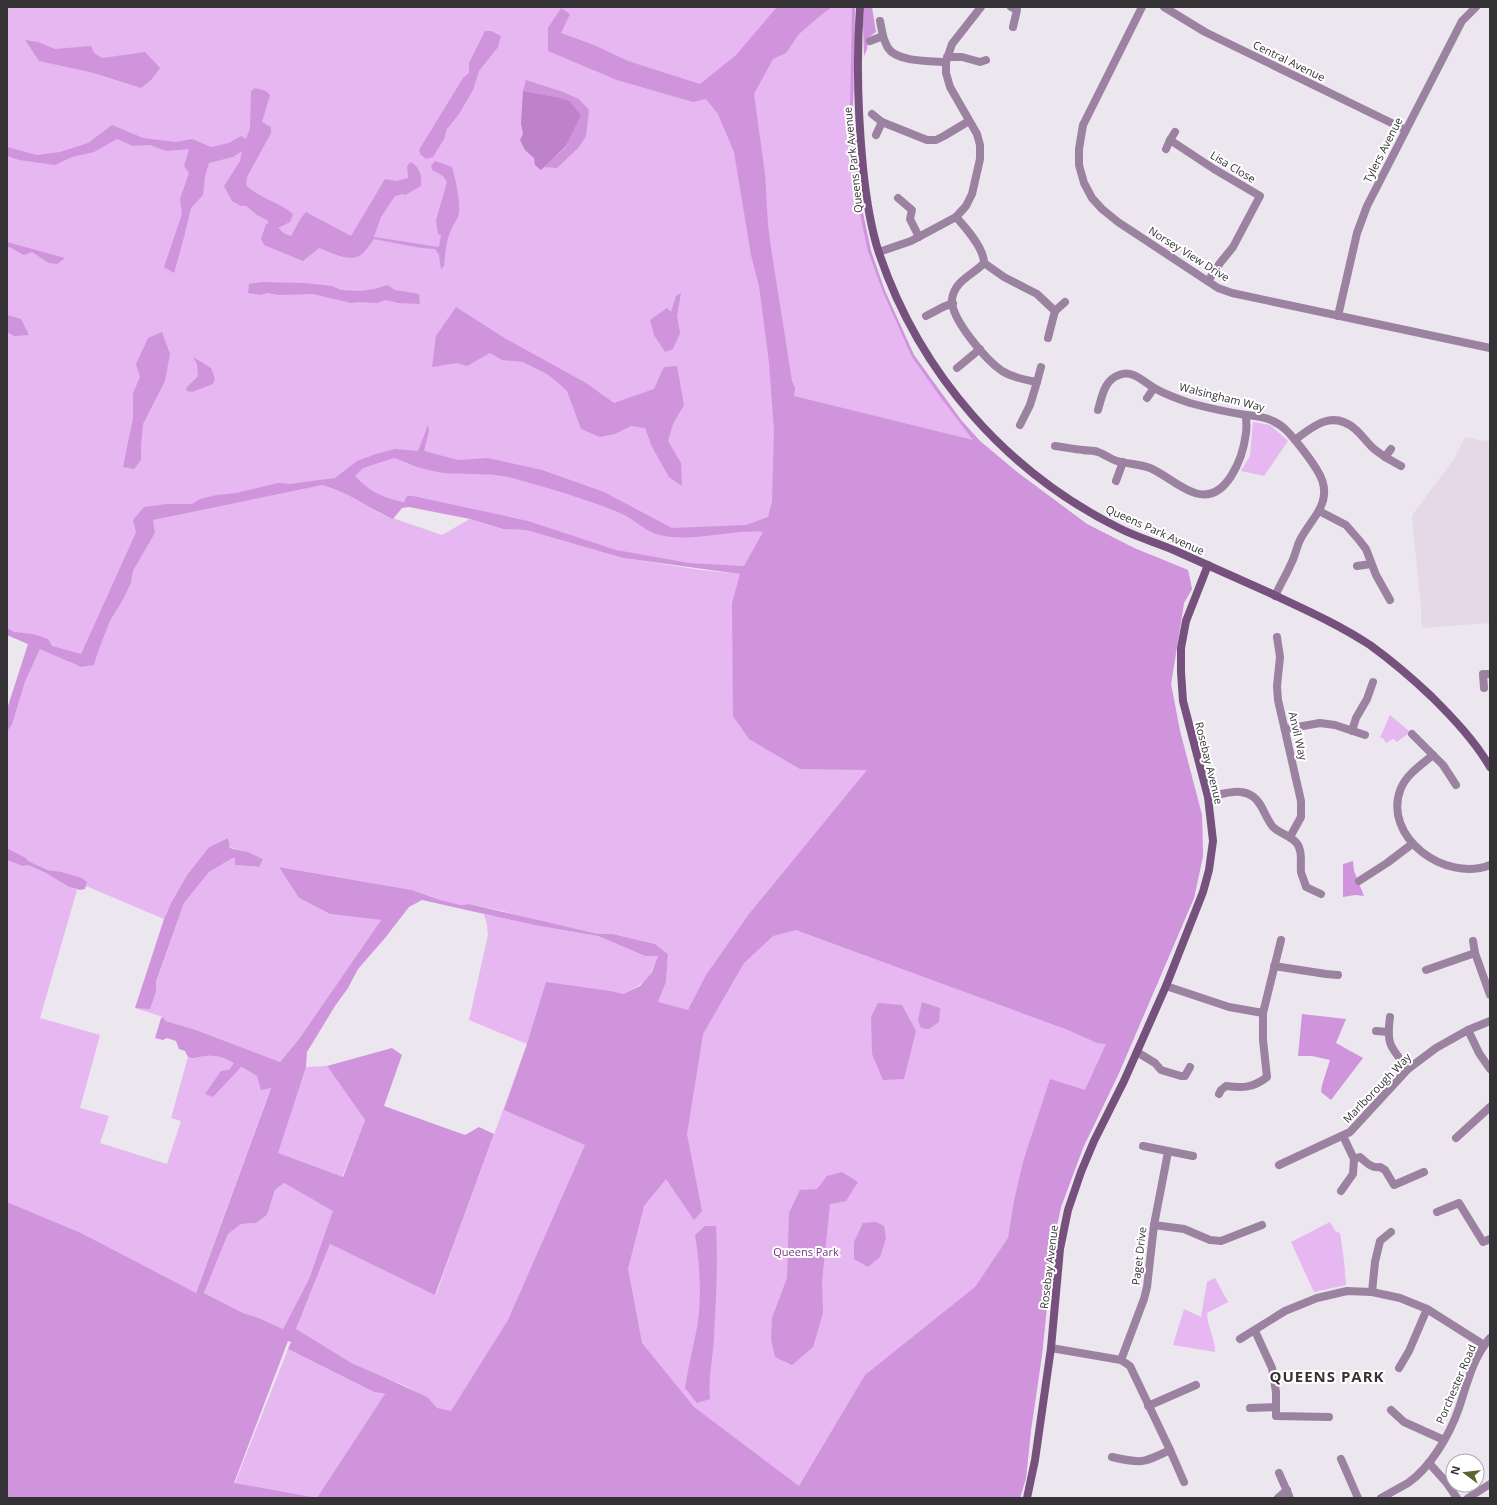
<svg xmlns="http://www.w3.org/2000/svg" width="1497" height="1505" viewBox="0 0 1497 1505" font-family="'Open Sans',sans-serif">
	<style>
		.built { fill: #e5d9e7 }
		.green { fill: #e6b7f0; fill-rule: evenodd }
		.forest { fill: #d094dd; fill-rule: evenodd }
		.water { fill: #bd82c9 }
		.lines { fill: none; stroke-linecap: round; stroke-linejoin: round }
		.street { stroke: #9c82a1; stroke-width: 8 }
		.secondary { stroke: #76517e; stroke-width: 8 }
		.labels { text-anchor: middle; stroke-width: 4; stroke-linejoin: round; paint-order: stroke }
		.street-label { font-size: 11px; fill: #353236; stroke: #fff }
		.park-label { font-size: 11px; fill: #783187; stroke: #fff }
		.district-label { font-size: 15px; font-weight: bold; letter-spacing: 1px; fill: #353236; stroke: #fff }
	</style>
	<rect width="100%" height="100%" fill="#ece6ee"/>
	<polygon class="built" points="1465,437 1479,440 1490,441 1490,623 1423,628 1421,622 1421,607 1412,518 1413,514 1454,459"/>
	<g class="green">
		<path d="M 7,7 L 855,7 L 853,111 L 861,204 L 871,251 L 885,291 L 914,355 L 961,420 L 980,441 L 1017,472 L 1087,524 L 1134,548 L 1188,570 L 1192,589 L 1184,603 L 1171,684 L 1180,731 L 1202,815 L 1203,856 L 1194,898 L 1119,1073 L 1083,1148 L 1061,1207 L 1054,1239 L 1042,1355 L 1031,1430 L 1026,1478 L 1020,1498 L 229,1498 L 288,1349 L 374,1392 L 436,1407 C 415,1385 382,1378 354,1365 C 334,1355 315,1341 296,1329 L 330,1244 L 436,1295 C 465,1211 497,1128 527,1044 L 469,1020 L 488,935 L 487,925 L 484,914 L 534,925 L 598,936 L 645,956 L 658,956 C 650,979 645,983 623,994 L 658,1002 L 666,982 L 668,954 L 655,944 L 613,934 L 598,934 L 543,922 L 503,911 L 469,904 L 461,905 L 440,900 L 412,890 L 280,867 L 299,898 L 330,914 L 381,920 L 299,1039 L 280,1062 L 196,1030 L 166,1021 L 163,1017 L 135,1008 L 150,1008 L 156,992 L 156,983 L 184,903 L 209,872 L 231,859 L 235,858 L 236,865 L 258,867 L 263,859 L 248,852 L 230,847 L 227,838 L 209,847 L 187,875 L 171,903 L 164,919 L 86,886 L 87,882 L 82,878 L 62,872 L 48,870 L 28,861 L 26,858 L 7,848 L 7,731 L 12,725 L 25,682 L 40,649 L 7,635 ZM 336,488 L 526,526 L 615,553 L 742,570 L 740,574 L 701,570 L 623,558 L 526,530 L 503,529 L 470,519 L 442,535 L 381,514 ZM 152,521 L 155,533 L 133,571 L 131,583 L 124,598 L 110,621 L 98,652 L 94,665 L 81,667 L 68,662 L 81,654 L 136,532 Z"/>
		<polygon points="1253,422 1270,425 1288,441 1264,476 1241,471 1250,456"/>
		<polygon points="1390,715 1410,732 1397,742 1393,739 1386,743 1383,738 1380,738"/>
		<path d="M 7,860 L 22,866 L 28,865 L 46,873 L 69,887 L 77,890 L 40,1018 L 100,1035 L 80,1108 L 109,1116 L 100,1143 L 167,1164 L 181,1121 L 171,1118 L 188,1057 C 195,1060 199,1056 207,1056 C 217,1055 226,1059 235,1063 L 229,1070 L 215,1079 L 240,1067 L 257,1076 L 271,1087 L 195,1295 L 79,1232 L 7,1202 Z"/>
		<polygon points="327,1066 365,1120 342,1177 277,1153 306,1067"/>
		<polygon points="284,1183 334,1211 309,1279 283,1329 259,1318 243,1313 204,1293 228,1234 241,1224 256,1223 267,1215 275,1190"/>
		<polygon points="1330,1222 1335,1231 1340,1233 1344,1261 1346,1285 1314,1292 1291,1242"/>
		<path d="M 1215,1278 L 1228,1302 L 1207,1313 C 1207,1326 1215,1337 1215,1352 L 1173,1345 L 1184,1309 L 1201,1317 L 1207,1282 Z"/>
	</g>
	<g class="forest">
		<path d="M 777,7 L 832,7 L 821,15 L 799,34 L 786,53 L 773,59 L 754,94 L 765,174 L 768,225 L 771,248 L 792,381 L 795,388 L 794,396 L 973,440 L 941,398 L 912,357 L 883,292 L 868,251 L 858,205 L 850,111 L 852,7 L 855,7 L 853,111 L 861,204 L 871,251 L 885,291 L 914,355 L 961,420 L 980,441 L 1017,472 L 1087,524 L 1134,548 L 1188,570 L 1192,589 L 1184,603 L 1171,684 L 1180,731 L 1202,815 L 1203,856 L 1194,898 L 1119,1073 L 1083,1148 L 1061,1207 L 1054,1239 L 1042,1355 L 1031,1430 L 1026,1478 L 1020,1498 L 7,1498 L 7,1202 L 79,1232 L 196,1293 L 271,1088 L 261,1090 L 257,1076 L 241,1067 L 213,1097 L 205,1094 L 221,1071 L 229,1070 L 234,1063 C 225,1058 217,1055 207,1056 C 199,1056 195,1060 188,1057 L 185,1051 L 179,1049 L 176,1041 L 167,1038 L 163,1040 L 155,1038 L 161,1018 L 163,1017 L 166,1021 L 196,1030 L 280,1062 L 299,1039 L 381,920 L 330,914 L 299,898 L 279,867 L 412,890 L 440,900 L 461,905 L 469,904 L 598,934 L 613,934 L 655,944 L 668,954 L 666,982 L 658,1002 L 688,1010 L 706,975 L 749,914 L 867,770 L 800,769 L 749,739 L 733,716 L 732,603 L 740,574 L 623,558 L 526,530 L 503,529 L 470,519 L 409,507 L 402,508 L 393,519 C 369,509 347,491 322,485 L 153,520 L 155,533 L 133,571 L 131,583 L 124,598 L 110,621 L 98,652 L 94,665 L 81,667 L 40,649 L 25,682 L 12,725 L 7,731 L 7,709 L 28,644 L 7,635 L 7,628 L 14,632 L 33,634 L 48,639 L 52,646 L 81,654 L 136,532 L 133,520 L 144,507 L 167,504 L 192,504 L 200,499 L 217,495 L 236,493 L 278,483 L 289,484 L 335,478 L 357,461 L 376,454 L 395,449 L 418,451 L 428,425 L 429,431 L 424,451 L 458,460 L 488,458 L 542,470 L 604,492 L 672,528 L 746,525 L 768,517 L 772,502 L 774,430 L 769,363 L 759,286 L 751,255 L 734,152 L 718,114 L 706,99 L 693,102 L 617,80 L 548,51 L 548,28 L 561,8 L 570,14 L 561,33 L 594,45 L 628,61 L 700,84 L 736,55 ZM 394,458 C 406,462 417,468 429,470 C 457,478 487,470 516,479 C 551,489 587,499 620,513 C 633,518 647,533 660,535 C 694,543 729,529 763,532 L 744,566 L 689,563 L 616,550 L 528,521 L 413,496 L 407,496 L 404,502 C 382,497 371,493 355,476 L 363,468 ZM 422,900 L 534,925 L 598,936 L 645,956 L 658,956 L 652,972 L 640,986 L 623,994 L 610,991 L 546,982 L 527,1044 L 504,1110 L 585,1145 L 508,1320 L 451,1411 L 437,1408 L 427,1397 L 386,1378 L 353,1364 L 296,1329 L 330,1244 L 435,1295 L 494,1134 L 479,1127 L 465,1135 L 384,1106 L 402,1055 L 392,1048 L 327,1066 L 365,1120 L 343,1177 L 278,1153 L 306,1067 L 307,1052 L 335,1006 L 348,988 L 358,969 L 385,938 L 409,907 ZM 796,930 L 1068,1030 L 1097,1043 L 1106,1044 L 1085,1090 L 1050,1079 L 1023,1162 L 1014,1201 L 1008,1238 L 975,1287 L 865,1375 L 799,1486 L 694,1407 L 642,1343 L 628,1269 L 644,1206 L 666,1179 L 694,1220 L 702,1211 L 687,1134 L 703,1034 L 744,963 L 773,936 ZM 284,1183 L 333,1211 L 309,1279 L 283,1329 L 259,1318 L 243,1313 L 204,1293 L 228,1234 L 241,1224 L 256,1223 L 267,1215 L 275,1190 ZM 288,1341 L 291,1342 L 288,1349 L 374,1392 L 385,1394 L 317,1498 L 234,1483 Z"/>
		<polygon points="864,7 872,7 876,32 869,37 867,49 864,56 863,24"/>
		<polygon points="485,31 491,31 501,36 498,47 479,71 473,90 459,114 447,129 444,139 433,157 426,159 421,155 419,150 463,78 469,73 469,63"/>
		<polygon points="25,40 38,42 55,49 91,46 94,53 102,58 145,52 160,68 151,80 141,88 94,73 39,61"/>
		<polygon points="526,80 563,92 579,99 589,110 586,136 579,147 557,168 544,167 566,147 556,97 523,91"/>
		<path d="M 255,88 L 266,91 L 270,95 L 262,122 L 271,127 L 271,133 L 247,177 L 246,185 C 259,198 279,202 293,214 L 290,222 L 278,228 L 285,234 L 291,236 L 301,218 L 306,212 L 351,236 L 385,179 L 397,181 L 408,178 L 407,166 L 411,162 C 420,168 422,175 421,186 L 405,195 L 403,194 L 395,196 L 381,217 L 374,237 L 439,247 L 441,235 L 438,234 L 436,220 L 447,182 L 443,176 L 432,170 L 431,166 L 435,161 L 452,167 C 456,181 460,199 459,213 C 458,219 453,225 451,230 C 446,241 445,254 444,266 L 441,269 L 439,255 L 435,249 L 421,248 L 374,239 C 370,244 365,253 359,256 C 348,262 330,252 319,248 L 303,261 L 264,245 L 261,239 L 266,224 L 269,223 L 267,220 L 257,215 L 246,206 L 241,206 L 232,201 L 224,186 L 240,161 L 242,151 L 233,157 L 209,163 L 205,176 L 203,195 L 191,208 L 183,241 L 174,273 L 164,267 L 182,214 L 180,199 L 189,173 L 184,166 L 189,149 L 166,151 L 150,145 L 133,146 L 117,139 L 94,152 L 72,157 L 55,165 L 19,160 L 7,156 L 7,147 L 37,155 L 60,152 L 88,143 L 112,125 L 143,138 L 176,142 L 192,139 L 211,147 L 229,143 L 241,136 L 246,139 L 250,128 L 251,91 Z"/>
		<polygon points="7,242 65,258 57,264 49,263 32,252 24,255 7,246"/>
		<polygon points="261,282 304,283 332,286 341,290 360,291 375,289 387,285 395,290 419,294 420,304 399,303 385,300 378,303 358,302 351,303 313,294 279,295 268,293 260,295 248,293 249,284"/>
		<polygon points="681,293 677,316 680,333 673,349 665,352 654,335 650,320 667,308 671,312 676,296"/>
		<polygon points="456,307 506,339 586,383 614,403 654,389 664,367 677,366 684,405 673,424 668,441 681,463 682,486 669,477 652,447 645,428 631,426 615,434 600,437 581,429 567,391 557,382 547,374 523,362 502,360 490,353 467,366 457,363 432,367 436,336"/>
		<polygon points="7,315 21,319 29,335 14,336 7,332"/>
		<polygon points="162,332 170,354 165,381 143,424 141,446 141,460 134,469 123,467 133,418 133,393 140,377 136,364 148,338"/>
		<polygon points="193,357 211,368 215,379 213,384 192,392 187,391 186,388 198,376 197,364"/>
		<polygon points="228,838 230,848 248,852 263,859 259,867 235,865 235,858 231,859 209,872 184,903 156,982 156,992 150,1009 135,1008 164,919 171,903 187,875 209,847"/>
		<polygon points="7,848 26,858 28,861 48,870 62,872 82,878 87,882 85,889 80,890 69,887 46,873 28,865 22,866 7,860"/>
		<polygon points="1353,861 1354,871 1364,896 1355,895 1343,897 1343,864"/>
		<polygon points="922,1002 940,1008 939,1022 929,1029 921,1028 918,1020"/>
		<polygon points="878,1003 902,1005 916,1031 904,1079 883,1080 872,1054 871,1017"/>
		<polygon points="1302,1014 1346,1019 1336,1043 1363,1058 1331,1100 1321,1092 1322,1085 1330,1060 1312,1056 1298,1056"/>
		<polygon points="842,1172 858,1182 846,1201 830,1204 822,1282 823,1313 813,1347 792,1365 775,1357 771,1339 772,1318 787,1278 789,1213 800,1190 817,1189 827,1176"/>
		<polygon points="876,1222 884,1226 886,1238 880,1257 868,1267 854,1259 854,1242 863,1223"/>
		<path d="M 705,1226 L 716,1226 C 718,1263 716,1300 714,1337 C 713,1358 708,1378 710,1399 L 697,1403 L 685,1388 C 688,1368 693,1348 697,1328 C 702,1298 700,1265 695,1235 Z"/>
	</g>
	<polygon class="water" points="523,91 556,97 569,101 581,115 565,147 541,170 535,165 534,158 525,150 520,140 523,134 521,123"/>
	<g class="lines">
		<g class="street">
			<polyline points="1011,7 1017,10 1013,27"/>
			<polyline points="1142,7 1083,125 1079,149 1079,165 1084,183 1092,198 1102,209 1118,222 1218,288 1232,293 1490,348"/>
			<polyline points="1164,7 1205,32 1406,130"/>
			<polyline points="880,21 883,36"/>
			<path d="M 870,41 L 883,36 C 884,40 886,44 888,48 C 897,62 930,61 946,62"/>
			<polyline points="947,57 962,57 980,62 986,60"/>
			<polyline points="872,114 882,122"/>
			<polyline points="876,135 882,122 927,140 936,140 944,136 969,121"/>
			<polyline points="1170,140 1175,132"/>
			<polyline points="1166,149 1170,140 1214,169 1260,196 1233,247 1220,263 1208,281"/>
			<polyline points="898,198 912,210 910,219 919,237"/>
			<path d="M 956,217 C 966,228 984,248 984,263 C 973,275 955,280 952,299 C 950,318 986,360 1002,371 C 1012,377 1025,380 1037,382 L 1041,367"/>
			<polyline points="879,252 911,241 956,217 966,206 972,194 980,159 980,145 977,134 950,87 946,73 946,62 952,44 981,7"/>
			<polyline points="984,263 1004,277 1037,294 1055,311 1048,338"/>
			<polyline points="1055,311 1065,302"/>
			<polyline points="926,316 943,307 953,303"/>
			<polyline points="1338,316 1357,233 1367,206 1462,21 1476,7"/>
			<polyline points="957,368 980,349"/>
			<polyline points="1147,398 1154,388"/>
			<path d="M 1098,410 C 1102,397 1104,380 1119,375 C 1134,369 1144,383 1156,389 C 1167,395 1178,399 1190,403 C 1208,408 1227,412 1246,415 C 1255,416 1265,417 1273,421 C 1286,427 1294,439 1303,450 C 1318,470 1333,487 1318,512 C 1312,522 1305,530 1300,540 C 1297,546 1296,552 1294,557 C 1289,570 1281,583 1275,596"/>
			<polyline points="1020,425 1030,405 1037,382"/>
			<path d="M 1295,440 C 1314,425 1333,410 1355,429 C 1361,434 1365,440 1370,445 C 1374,450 1380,453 1385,457 L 1391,449"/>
			<path d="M 1055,446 C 1064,447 1073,449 1083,450 C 1087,451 1093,450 1098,452 C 1104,454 1110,459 1117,461 C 1128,464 1139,464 1150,468 C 1166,475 1179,488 1195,493 C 1227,503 1243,457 1246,433 C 1247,427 1246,421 1246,415"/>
			<polyline points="1385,457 1401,466"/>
			<polyline points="1116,481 1123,462"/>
			<polyline points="1319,511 1346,525 1359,540 1366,549 1376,575 1390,600"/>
			<polyline points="1357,566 1371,564"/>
			<polyline points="1277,637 1280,657 1277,686 1278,700 1301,801 1301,817 1290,837"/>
			<polyline points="1484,688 1483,674 1490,674"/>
			<polyline points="1286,729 1320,723 1335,725 1365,735"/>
			<polyline points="1352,731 1356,718 1367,699 1373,682"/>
			<path d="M 1412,734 L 1433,755 C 1421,765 1407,774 1401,788 C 1381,837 1446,883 1490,865"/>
			<polyline points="1433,755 1443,765 1456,785"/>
			<path d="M 1208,797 C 1227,793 1249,784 1261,806 C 1265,813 1268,821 1273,827 C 1280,834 1293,836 1298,845 C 1303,854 1300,863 1301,872 C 1302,877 1305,882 1306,887 L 1321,894"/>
			<polyline points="1359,881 1387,863 1412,844"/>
			<polyline points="1473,941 1475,953 1490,995"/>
			<polyline points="1274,966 1326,974 1338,975"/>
			<polyline points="1426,970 1475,953"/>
			<polyline points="1166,986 1229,1007 1263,1013 1281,940"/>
			<path d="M 1390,1017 C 1386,1046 1391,1047 1408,1069"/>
			<polyline points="1468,1030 1479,1053 1490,1069"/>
			<polyline points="1376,1031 1388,1032"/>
			<polyline points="1137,1052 1155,1063 1161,1070 1181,1076 1185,1076 1190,1067"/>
			<path d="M 1219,1094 L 1221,1090 L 1226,1086 C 1243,1088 1253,1088 1267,1077 L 1263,1040 L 1263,1013"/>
			<path d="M 1343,1136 L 1354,1159 L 1360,1157 C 1366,1162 1372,1169 1380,1167 L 1385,1170 L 1394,1185 L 1424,1172"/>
			<polyline points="1456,1138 1490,1107"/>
			<polyline points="1143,1146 1193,1156"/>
			<polyline points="1279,1165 1350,1132 1408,1069 1436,1048 1468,1030 1490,1021"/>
			<polyline points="1341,1191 1353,1174 1354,1159"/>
			<polyline points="1437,1212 1459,1203 1483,1242 1490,1239"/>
			<polyline points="1154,1225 1184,1229 1210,1240 1221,1241 1262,1225"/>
			<polyline points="1372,1292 1375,1262 1380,1241 1391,1232"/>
			<polyline points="1255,1331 1272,1368 1276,1392 1276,1416 1329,1417"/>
			<polyline points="1240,1339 1285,1311 1317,1298 1347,1291 1372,1292 1400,1298 1427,1309 1484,1345"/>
			<polyline points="1051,1348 1121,1360 1130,1366 1170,1450 1184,1482"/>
			<polyline points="1121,1360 1144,1299 1147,1287 1154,1225 1168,1152"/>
			<polyline points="1399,1368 1409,1351 1427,1309"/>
			<polyline points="1148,1406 1196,1385"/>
			<polyline points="1250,1408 1276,1407"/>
			<polyline points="1391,1410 1404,1422 1444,1440"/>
			<path d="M 1112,1457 C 1142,1464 1143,1463 1170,1450"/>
			<polyline points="1341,1459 1358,1498"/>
			<polyline points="1429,1463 1446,1482 1457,1498"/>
			<polyline points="1279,1473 1290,1498"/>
			<polyline points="1278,1498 1287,1490"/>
			<path d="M 1381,1498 C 1390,1493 1399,1488 1408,1483 C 1431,1467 1450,1434 1459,1408 C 1467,1384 1473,1357 1490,1338"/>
			<polyline points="1468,1498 1490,1484"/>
		</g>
		<g class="secondary">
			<path d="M 860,7 C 856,61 858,115 863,168 C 866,197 870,226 879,253 C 920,374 1007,473 1121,529 C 1139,538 1158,543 1176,551 C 1207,565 1238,579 1270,593 C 1304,609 1338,624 1370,645 C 1392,661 1412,678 1432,697 C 1453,718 1475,741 1490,767"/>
			<polyline points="1027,1498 1035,1460 1051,1348 1060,1249 1068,1210 1081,1172 1094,1141 1124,1081 1166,986 1203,892 1209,870 1213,841 1208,797 1183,701 1181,672 1181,648 1186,621 1208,565"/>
		</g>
	</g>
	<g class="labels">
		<g class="street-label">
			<text transform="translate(1289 61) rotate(26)" y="4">Central Avenue</text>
			<text transform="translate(1383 150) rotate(-63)" y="4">Tylers Avenue</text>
			<text transform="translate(853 160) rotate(-96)" y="4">Queens Park Avenue</text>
			<text transform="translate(1233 167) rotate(31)" y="4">Lisa Close</text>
			<text transform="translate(1189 254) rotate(32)" y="4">Norsey View Drive</text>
			<text transform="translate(1222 397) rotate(14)" y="4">Walsingham Way</text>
			<text transform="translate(1155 530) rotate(24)" y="4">Queens Park Avenue</text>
			<text transform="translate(1298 736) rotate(77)" y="4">Anvil Way</text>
			<text transform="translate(1209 763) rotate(76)" y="4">Rosebay Avenue</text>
			<text transform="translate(1377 1088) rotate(-46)" y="4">Marlborough Way</text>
			<text transform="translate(1139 1256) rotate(-83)" y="4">Paget Drive</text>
			<text transform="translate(1049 1267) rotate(-83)" y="4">Rosebay Avenue</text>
			<text transform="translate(1456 1384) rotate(-67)" y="4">Porchester Road</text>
		</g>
		<g class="park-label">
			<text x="806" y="1256">Queens Park</text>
		</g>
		<g class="district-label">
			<text x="1327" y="1382">QUEENS PARK</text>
		</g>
	</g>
	<rect width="1497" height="1505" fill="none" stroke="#353236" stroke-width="16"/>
	<g transform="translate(1465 1473) rotate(285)"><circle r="19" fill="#ffffff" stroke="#aeadaf"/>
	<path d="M0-3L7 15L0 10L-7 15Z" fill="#61622f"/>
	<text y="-6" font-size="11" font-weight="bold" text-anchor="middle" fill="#353236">N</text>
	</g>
</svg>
